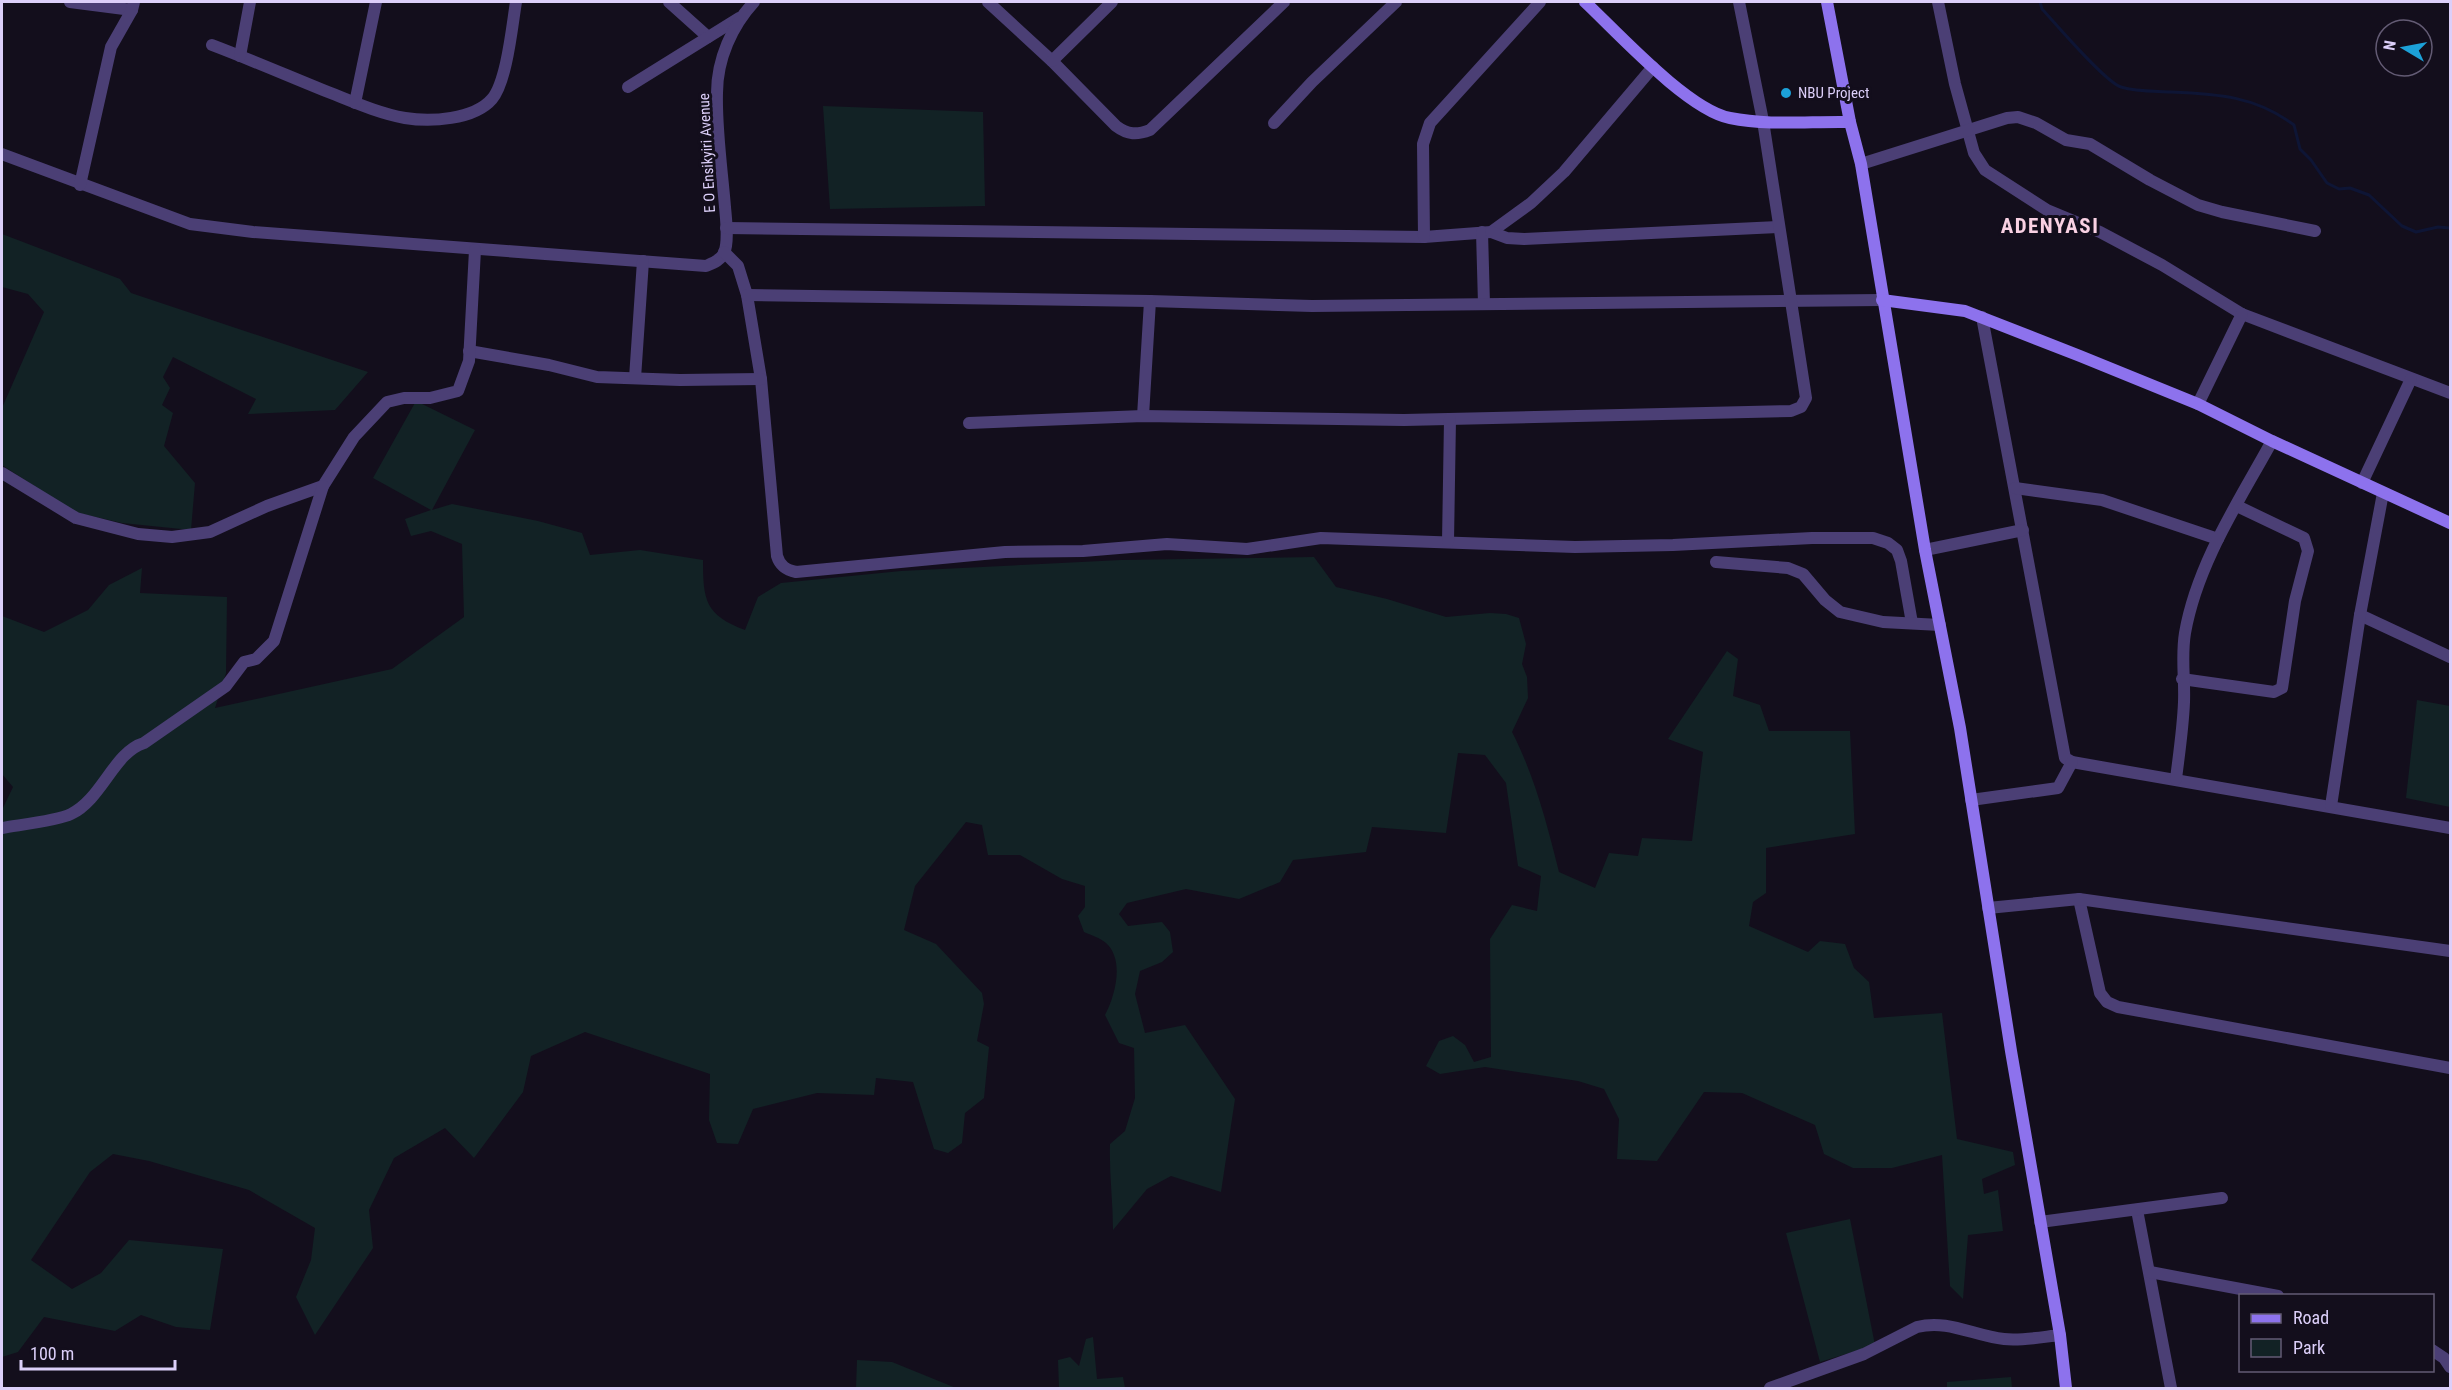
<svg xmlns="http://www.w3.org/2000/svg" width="2452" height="1390" viewBox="0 0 2452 1390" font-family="'Roboto Condensed',sans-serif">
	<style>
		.green { fill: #122225 }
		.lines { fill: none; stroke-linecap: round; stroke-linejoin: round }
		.stream { stroke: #0e1535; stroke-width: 3 }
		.street { stroke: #4b3f75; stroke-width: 12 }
		.secondary { stroke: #8d72ed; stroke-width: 12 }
		.poi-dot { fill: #1ca1d8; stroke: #130e1c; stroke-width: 2 }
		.labels { text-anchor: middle; stroke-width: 6; stroke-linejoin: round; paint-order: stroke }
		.poi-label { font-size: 15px; fill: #dccff9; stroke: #130e1c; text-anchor: start }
		.street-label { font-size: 15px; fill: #dccff9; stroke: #130e1c }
		.district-label { font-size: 21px; font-weight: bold; letter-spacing: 1.5px; fill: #f9d1e3; stroke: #130e1c }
	</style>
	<rect width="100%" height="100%" fill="#130e1c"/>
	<g class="green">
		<polygon points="823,106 983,112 985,206 830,209"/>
		<polygon points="2,234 120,279 131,293 368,372 335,410 248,414 256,399 173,357 163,377 170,388 162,405 173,413 164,446 195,483 191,530 122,523 74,512 2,465 2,408 44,312 28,294 2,287"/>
		<path d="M 416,401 L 475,430 L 432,510 L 452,504 L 538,521 L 582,533 L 590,555 L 640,550 L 703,560 C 703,600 705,615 745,630 L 758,597 L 781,583 L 901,571 L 1121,560 L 1314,557 L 1336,587 L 1387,599 L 1446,617 L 1490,613 L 1506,614 L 1519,618 L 1526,644 L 1522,664 L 1527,677 L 1528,698 L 1512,732 C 1535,777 1547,824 1559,872 L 1595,888 L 1609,853 L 1638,856 L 1642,838 L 1692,841 L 1703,752 L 1668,739 L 1727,651 L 1738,659 L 1733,696 L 1760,705 L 1769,731 L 1850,731 L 1855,834 L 1766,848 L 1766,893 L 1753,902 L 1749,926 L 1808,952 L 1820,941 L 1845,944 L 1854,968 L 1869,982 L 1874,1018 L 1942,1013 L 1957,1139 L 2013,1152 L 2015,1165 L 1982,1179 L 1984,1194 L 1998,1190 L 2003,1231 L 1968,1235 L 1963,1299 L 1950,1286 L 1942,1155 L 1892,1168 L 1853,1168 L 1824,1154 L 1815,1125 L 1742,1093 L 1704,1092 L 1657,1161 L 1617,1159 L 1619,1119 L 1604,1089 L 1578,1081 L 1485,1067 L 1440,1074 L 1426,1066 L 1439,1041 L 1453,1036 L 1465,1045 L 1474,1062 L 1491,1057 L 1490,939 L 1512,905 L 1537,911 L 1541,876 L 1518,866 L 1506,783 L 1485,755 L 1458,753 L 1446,833 L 1372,827 L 1366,852 L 1293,860 L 1280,882 L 1239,899 L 1186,889 L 1127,903 L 1119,914 L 1128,926 L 1162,922 L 1170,932 L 1173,952 L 1162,962 L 1140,971 L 1135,994 L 1145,1033 L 1185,1025 L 1235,1099 L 1221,1192 L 1171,1176 L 1147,1189 L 1113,1230 C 1113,1201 1109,1173 1110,1144 L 1125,1131 L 1135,1098 L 1134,1048 L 1119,1043 L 1105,1015 C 1115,996 1125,960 1106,943 C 1100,938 1091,935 1084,932 L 1078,916 L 1085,907 L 1085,886 L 1062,879 L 1020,855 L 988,855 L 982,825 L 966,822 L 915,886 L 904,930 L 936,944 L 982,993 L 984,1004 L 977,1041 L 989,1047 L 984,1098 L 965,1113 L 962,1143 L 948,1153 L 934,1149 L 913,1082 L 876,1078 L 874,1095 L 817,1093 L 753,1109 L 738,1144 L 717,1143 L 709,1120 L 710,1074 L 585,1032 L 531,1056 L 523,1092 L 474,1158 L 445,1128 L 394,1158 L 369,1210 L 373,1248 L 315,1335 L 296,1297 L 311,1260 L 315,1228 L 249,1190 L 149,1161 L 113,1154 L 90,1172 L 31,1260 L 72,1289 L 101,1273 L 129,1240 L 223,1249 L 210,1330 L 176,1327 L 141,1315 L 115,1331 L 44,1317 L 18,1352 L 2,1357 L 2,810 L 13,787 L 2,774 L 2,616 L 44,632 L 88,610 L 109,585 L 142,568 L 140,593 L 227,597 L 226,673 L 215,708 L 392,669 L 464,617 L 462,544 L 431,531 L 411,536 L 405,519 L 431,510 L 373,478 Z"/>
		<polygon points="2417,700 2450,706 2450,807 2406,798"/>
		<polygon points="1850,1219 1875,1345 1820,1362 1786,1233"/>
		<polygon points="1093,1337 1097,1379 1123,1377 1125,1388 1059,1388 1058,1360 1070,1357 1079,1366 1086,1339"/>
		<polygon points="857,1360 892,1362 956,1388 856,1388"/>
		<polygon points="2011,1377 2012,1388 1947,1388 1947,1382"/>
	</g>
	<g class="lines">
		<path class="stream" d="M 2040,2 L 2042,9 C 2056,24 2105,82 2121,87 C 2137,92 2155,91 2171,92 C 2218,94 2255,96 2294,125 L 2300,149 L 2311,160 L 2327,183 L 2339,189 L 2350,188 L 2369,195 L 2402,226 L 2416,232 L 2438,227 L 2450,228"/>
		<g class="street">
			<polyline points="70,2 132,10"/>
			<polyline points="669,2 708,37"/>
			<path d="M 988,2 L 1052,61 L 1116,126 C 1128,135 1137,135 1150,130 L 1284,2"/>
			<polyline points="1938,2 1955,84 1974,153 1985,170 2047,210 2100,232 2162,265 2242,314 2450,393"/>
			<path d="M 212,45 C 249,59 286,75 323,90 C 349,100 377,113 405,118 C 430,122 474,120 492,99 C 507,81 512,26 516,2"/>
			<polyline points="240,56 250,2"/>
			<polyline points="1052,61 1112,2"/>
			<polyline points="628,87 739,18"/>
			<polyline points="355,103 376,2"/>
			<polyline points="1274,123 1312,82 1396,2"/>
			<path d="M 2,154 L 190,224 L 253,232 L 706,266 C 713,263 721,260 724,253 C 729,242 726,219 725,207 C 722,170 716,130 717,93 C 717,59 732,26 754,2"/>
			<polyline points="1861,164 2007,118 2018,117 2036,123 2066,140 2090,144 2150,180 2198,205 2222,212 2315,231"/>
			<polyline points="80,185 111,47 132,10 134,2"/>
			<polyline points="726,228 1424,237 1491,232 1531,203 1564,172 1653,67"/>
			<polyline points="1482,232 1484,304"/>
			<polyline points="1491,232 1507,238 1524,239 1778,227"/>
			<polyline points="1424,237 1423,144 1430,123 1540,2"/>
			<path d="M 724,252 L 738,266 L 747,295 L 761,379 L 777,556 C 780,566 786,570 796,572 L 1005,552 L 1083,551 L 1167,544 L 1247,549 L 1321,538 L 1575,547 L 1673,545 L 1812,538 L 1873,538 L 1888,543 L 1897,550 L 1901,561 L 1912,623"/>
			<polyline points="747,295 1150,301 1312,306 1882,300"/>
			<polyline points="1982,317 2065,758 2072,762 2450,828"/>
			<polyline points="469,351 549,365 597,377 680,380 761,379"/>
			<polyline points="635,378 643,261"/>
			<polyline points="2198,404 2242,314"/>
			<polyline points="1143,416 1150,301"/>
			<polyline points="969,423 1143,416 1404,420 1791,411 1801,407 1806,398 1763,121 1739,2"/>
			<polyline points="2,473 76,518 138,534 172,537 210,532 267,506 323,486 354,437 387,402 404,398 430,398 458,391 469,361 475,250"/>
			<polyline points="2362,483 2411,379"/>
			<polyline points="2015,488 2102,500 2218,539"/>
			<polyline points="1448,542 1450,419"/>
			<polyline points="1925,550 2023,530"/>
			<polyline points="1716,562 1788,568 1803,574 1825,600 1840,612 1883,622 1940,625"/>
			<polyline points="2360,615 2450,657"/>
			<polyline points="2182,679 2274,692 2282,688 2295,601 2308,551 2304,538 2237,506"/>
			<path d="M 2176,779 C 2179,754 2183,728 2184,702 C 2185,678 2181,657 2185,633 C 2197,564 2239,501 2272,441"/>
			<polyline points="1971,800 2058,788 2072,762"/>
			<polyline points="2331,806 2360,615 2383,493"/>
			<path d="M 2,828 C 18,825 57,821 71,814 C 102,799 114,752 144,743 L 226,686 L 244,662 L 256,659 L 274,641 L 323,486"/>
			<polyline points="2079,899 2100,993 2107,1002 2118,1007 2450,1068"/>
			<polyline points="1988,908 2079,899 2450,951"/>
			<polyline points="2137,1210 2171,1388"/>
			<polyline points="2040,1222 2222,1198"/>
			<polyline points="2150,1272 2278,1296"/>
			<polyline points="2432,1350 2444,1358 2450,1367"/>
			<path d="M 1770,1388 L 1864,1354 L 1917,1327 C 1948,1319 1974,1336 2004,1339 C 2022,1341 2042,1337 2060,1335"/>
		</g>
		<g class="secondary">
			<path d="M 1585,2 C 1618,33 1688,110 1730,118 C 1769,126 1811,121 1850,122"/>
			<polyline points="1827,2 1850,122 1861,164 1925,550 1960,728 2011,1051 2060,1335 2066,1388"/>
			<polyline points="1882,300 1965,311 2080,356 2198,404 2272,441 2450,523"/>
		</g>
	</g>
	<circle class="poi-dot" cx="1786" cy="93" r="6"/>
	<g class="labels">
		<g class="poi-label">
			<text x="1798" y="98">NBU Project</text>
		</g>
		<g class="street-label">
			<text transform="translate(707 153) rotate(-93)" y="5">E O Ensikyiri Avenue</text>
		</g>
		<g class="district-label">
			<text x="2050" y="233">ADENYASI</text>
		</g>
	</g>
	<rect width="2452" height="1390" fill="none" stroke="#dccff9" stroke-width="6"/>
	<rect x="2239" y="1294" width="195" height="78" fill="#130e1c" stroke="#635b74" stroke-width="1.5"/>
	<rect x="2251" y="1314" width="30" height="9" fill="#8d72ed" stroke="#635b74" stroke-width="1.5"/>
	<text x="2293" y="1324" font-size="18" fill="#dccff9">Road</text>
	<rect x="2251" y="1339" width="30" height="18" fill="#122225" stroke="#635b74" stroke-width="1.5"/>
	<text x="2293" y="1354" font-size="18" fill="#dccff9">Park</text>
	<g transform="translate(2404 48) rotate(280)"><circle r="28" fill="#130e1c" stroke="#635b74" stroke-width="1.5"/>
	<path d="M0-4.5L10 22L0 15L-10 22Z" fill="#1ca1d8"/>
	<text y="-9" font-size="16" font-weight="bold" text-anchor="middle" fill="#dccff9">N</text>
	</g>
	<path d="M21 1360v9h154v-9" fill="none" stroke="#dccff9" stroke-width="3"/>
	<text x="30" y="1360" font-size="18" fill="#dccff9" stroke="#130e1c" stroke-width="4.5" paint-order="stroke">100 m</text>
</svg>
